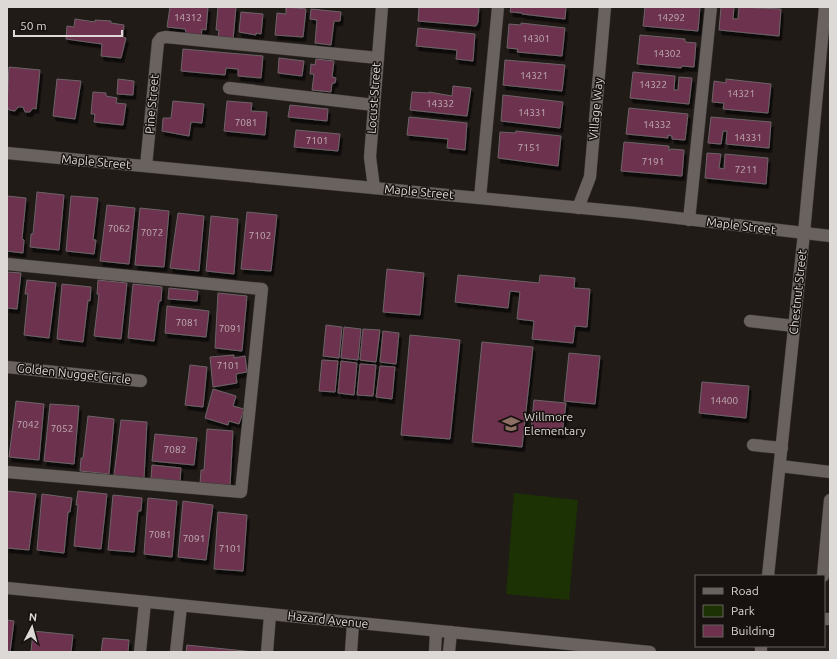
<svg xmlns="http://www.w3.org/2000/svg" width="837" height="659" viewBox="0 0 837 659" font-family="Ubuntu,sans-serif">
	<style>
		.green { fill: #1c3205 }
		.building { fill: #6d314e; stroke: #6c6467; filter: url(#shadow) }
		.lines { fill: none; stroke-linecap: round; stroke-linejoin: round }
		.minor-casing { stroke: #3d3937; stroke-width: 13 }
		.minor { stroke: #69625f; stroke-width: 12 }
		.labels { text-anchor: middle; stroke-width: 3; stroke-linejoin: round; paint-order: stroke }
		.number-label { font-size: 10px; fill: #c1afb5 }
		.street-label { font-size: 12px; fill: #ddd9d7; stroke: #17120f }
		.poi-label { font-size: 12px; fill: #ddd9d7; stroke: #17120f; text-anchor: start }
	</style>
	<defs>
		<filter id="shadow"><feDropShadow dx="2.5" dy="4.5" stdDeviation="0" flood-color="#0009"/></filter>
	</defs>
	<rect width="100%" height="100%" fill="#211b18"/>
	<polygon class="green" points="514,493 578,500 569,600 506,594"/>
	<g class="building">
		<polygon points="170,7 208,7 206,30 202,29 201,37 187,35 185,29 167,27"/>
		<polygon points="218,7 236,7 233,40 218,38 219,30 216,30"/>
		<polygon points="286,7 306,9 303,37 275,35 277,13 286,14"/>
		<polygon points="419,7 479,7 478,22 476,26 418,21"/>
		<polygon points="511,7 566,7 565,19 522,14 522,13 510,12"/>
		<polygon points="645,7 700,7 698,31 643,26"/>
		<polygon points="721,7 734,7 733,19 738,19 739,7 781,9 779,36 719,30"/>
		<polygon points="311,9 341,12 340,21 334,21 331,45 315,43 317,20 310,19"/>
		<polygon points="241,12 263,14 261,34 256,33 256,35 239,32"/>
		<polygon points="75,19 95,22 95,20 111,21 111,23 124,25 123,37 126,38 121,58 101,56 102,44 66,39 67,26 74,27"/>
		<polygon points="521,23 565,28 562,56 517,52 518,49 507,48 509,24 521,25"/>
		<polygon points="418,28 475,34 473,61 456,59 457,50 416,46"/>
		<polygon points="640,35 685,39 685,42 696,43 694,67 682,66 681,68 637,64"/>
		<polygon points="183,49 263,56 261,78 238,76 238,69 226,68 225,75 181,71"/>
		<polygon points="279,58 304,61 302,76 278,73"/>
		<polygon points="316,59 334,61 332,77 336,78 335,83 332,83 331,92 312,90 314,74 310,74 311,64 315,65"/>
		<polygon points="505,60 565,65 562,91 503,85"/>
		<polygon points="9,67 40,70 36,109 33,108 30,112 25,112 23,107 18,107 15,111 9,110 7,106"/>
		<polygon points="633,72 675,76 674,90 678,90 679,77 692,78 689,104 630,98"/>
		<polygon points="57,79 81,81 75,119 53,116"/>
		<polygon points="118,79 134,81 133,95 117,94"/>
		<polygon points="726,79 771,84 768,113 723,109 724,103 712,102 714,81 726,83"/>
		<polygon points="453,86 471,88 467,116 410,110 412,92 429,93 429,92 452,96"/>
		<polygon points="93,92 106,93 106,96 117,98 116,103 126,104 123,125 94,122 95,114 91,114"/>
		<polygon points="503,95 563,102 560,128 501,121"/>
		<polygon points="173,101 204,104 202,123 191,122 189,136 162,131 163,118 171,118"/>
		<polygon points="227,101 252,103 251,111 267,112 265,135 224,131"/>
		<polygon points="290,105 328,109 327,121 288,117"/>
		<polygon points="629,108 688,114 685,140 672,139 672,136 668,135 668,138 626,134"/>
		<polygon points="409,117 467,123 465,150 447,148 448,139 407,135"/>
		<polygon points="711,117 771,122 769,148 726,144 727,131 723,131 721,144 708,143"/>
		<polygon points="296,130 340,134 338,151 294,147"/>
		<polygon points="516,131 561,136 558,166 498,158 500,132 515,133"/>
		<polygon points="624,142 669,146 669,151 671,149 684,150 682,176 621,171"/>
		<polygon points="707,153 721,154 719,168 724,169 725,154 768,158 766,184 705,178"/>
		<polygon points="37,192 64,195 59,250 30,247 31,234 33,234"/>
		<polygon points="7,196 26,198 22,239 24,240 23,253 7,251"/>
		<polygon points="71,196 98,198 93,240 96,240 94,254 66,251"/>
		<polygon points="107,205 135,208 129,264 100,261"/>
		<polygon points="140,208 169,211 164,267 135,265"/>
		<polygon points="247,212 277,215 271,271 241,269"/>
		<polygon points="178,213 204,216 199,271 170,268"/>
		<polygon points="211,216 238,219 234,274 206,271"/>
		<polygon points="387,269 424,273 420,315 383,312"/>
		<polygon points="7,272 21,273 17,309 7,308"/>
		<polygon points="458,275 539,283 540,275 575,278 574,288 590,289 587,327 575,326 573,343 532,339 534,321 517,319 520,292 510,291 508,308 455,302"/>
		<polygon points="27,280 56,283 49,338 24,335 28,294 25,294"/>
		<polygon points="98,280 127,283 121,339 94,336 99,295 97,294"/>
		<polygon points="62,284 91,287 90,301 88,300 83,342 57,339"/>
		<polygon points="133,284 162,287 161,301 159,301 154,341 128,338"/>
		<polygon points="169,288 198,291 197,301 168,299"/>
		<polygon points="218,293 247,296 242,351 215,348"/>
		<polygon points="167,306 209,311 206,337 165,333"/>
		<polygon points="326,325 342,327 339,358 323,356"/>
		<polygon points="344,327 361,329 358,360 341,358"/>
		<polygon points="363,329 380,330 376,362 360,360"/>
		<polygon points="383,331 399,333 396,364 380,362"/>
		<polygon points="410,335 460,340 450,439 401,435"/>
		<polygon points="482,342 533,347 522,447 472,442"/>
		<polygon points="569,353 600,356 595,404 564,401"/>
		<polygon points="234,355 234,358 245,356 247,372 236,374 237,383 213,387 210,357"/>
		<polygon points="322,360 338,361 335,392 319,391"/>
		<polygon points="341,361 357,363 354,395 338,393"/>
		<polygon points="360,364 376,365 373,396 357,395"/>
		<polygon points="190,365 207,367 203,407 185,405"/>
		<polygon points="380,366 395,367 392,399 376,397"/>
		<polygon points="702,382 749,386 746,418 699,413"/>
		<polygon points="213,389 236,396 233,406 244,409 239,424 229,421 228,425 205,418"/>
		<polygon points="534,400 566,403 562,434 531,430"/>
		<polygon points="16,401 44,404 39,460 9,457"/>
		<polygon points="50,404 79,406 74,464 44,461"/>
		<polygon points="88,416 114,419 109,474 80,471 81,458 83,458"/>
		<polygon points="121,420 147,422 144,478 114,475"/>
		<polygon points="207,429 233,431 230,486 200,484 201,470 204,470"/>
		<polygon points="155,434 197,438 194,465 152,461"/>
		<polygon points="152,465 181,468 180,481 151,478"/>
		<polygon points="7,491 36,494 29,550 7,548"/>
		<polygon points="78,491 107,494 101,549 74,546 78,505 76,505"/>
		<polygon points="42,494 72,498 70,512 68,512 64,553 37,550"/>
		<polygon points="113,495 142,498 141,511 138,511 134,552 108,550"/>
		<polygon points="148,498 177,501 172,557 144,554"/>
		<polygon points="183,501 213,505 206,560 178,557"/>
		<polygon points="218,512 247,515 243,571 214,569"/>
		<polygon points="7,620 14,621 10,652 7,652"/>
		<polygon points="33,631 73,635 71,652 31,652"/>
		<polygon points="103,638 129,640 128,652 101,652"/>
		<polygon points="187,645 254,652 186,652"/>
	</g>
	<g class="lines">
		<g class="minor-casing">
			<g id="minor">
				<polyline points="229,88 374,105"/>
				<polyline points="7,153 635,213 830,236"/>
				<polyline points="146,166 158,42 161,38 166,37 378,58"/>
				<polyline points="374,188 370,157 382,7"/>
				<polyline points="480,198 498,7"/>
				<polyline points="578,208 590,177 605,7"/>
				<polyline points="689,220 711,7"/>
				<polyline points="7,264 262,289 241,492 7,472"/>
				<polyline points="750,321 794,326"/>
				<polyline points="7,367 141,381"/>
				<polyline points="753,445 782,448"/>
				<polyline points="780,466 830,472"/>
				<polyline points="768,576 804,233 825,7"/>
				<polyline points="823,576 830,500"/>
				<polyline points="7,588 650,652"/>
				<polyline points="824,619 830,619"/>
				<polyline points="140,652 145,602"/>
				<polyline points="176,652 181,606"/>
				<polyline points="267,652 270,615"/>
				<polyline points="351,652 353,623"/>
				<polyline points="435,652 436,631"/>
				<polyline points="449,652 451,632"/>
				<polyline points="761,652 761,646"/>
			</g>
		</g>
		<use href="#minor" class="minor"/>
	</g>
	<defs>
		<g id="school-bare" transform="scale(1.38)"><path d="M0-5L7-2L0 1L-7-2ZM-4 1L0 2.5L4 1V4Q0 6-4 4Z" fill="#8d6e63" stroke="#17120f" stroke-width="2.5" paint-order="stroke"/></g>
	</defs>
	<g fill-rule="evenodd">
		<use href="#school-bare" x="511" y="424"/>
	</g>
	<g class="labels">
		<g class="number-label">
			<text x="188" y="21">14312</text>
			<text x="671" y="21">14292</text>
			<text x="536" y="42">14301</text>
			<text x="667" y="57">14302</text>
			<text x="534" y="79">14321</text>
			<text x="653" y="88">14322</text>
			<text x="741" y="97">14321</text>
			<text x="440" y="107">14332</text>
			<text x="532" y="116">14331</text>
			<text x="246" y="126">7081</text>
			<text x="657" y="128">14332</text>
			<text x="748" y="141">14331</text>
			<text x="317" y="144">7101</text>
			<text x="529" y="151">7151</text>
			<text x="653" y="165">7191</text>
			<text x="746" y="173">7211</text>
			<text x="119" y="232">7062</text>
			<text x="152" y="236">7072</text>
			<text x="260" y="239">7102</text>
			<text x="187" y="326">7081</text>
			<text x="230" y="332">7091</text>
			<text x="228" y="369">7101</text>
			<text x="724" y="404">14400</text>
			<text x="28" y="428">7042</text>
			<text x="62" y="432">7052</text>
			<text x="175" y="453">7082</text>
			<text x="160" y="538">7081</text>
			<text x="194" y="542">7091</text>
			<text x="230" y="552">7101</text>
		</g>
		<g class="street-label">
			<text transform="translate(374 98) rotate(-86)" y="4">Locust Street</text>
			<text transform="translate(152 104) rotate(-85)" y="4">Pine Street</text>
			<text transform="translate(596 109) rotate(-85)" y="4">Village Way</text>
			<text transform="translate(96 162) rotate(5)" y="4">Maple Street</text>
			<text transform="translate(419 192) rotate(5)" y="4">Maple Street</text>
			<text transform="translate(741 226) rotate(7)" y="4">Maple Street</text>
			<text transform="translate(798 292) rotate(-84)" y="4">Chestnut Street</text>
			<text transform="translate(74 374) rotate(6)" y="4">Golden Nugget Circle</text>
			<text transform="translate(328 620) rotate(6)" y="4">Hazard Avenue</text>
		</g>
		<g class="poi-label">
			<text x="524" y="421">Willmore<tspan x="524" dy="14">Elementary</tspan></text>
		</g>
	</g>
	<rect width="837" height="659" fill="none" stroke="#ddd9d7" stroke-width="16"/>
	<rect x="695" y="575" width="130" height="72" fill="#17120f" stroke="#66625f"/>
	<rect x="703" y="588" width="20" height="6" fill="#69625f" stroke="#66625f"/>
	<text x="731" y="595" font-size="12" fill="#ddd9d7">Road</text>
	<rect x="703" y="605" width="20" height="12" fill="#1c3205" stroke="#66625f"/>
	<text x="731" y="615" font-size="12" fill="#ddd9d7">Park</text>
	<rect x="703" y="625" width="20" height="12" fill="#6d314e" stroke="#66625f"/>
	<text x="731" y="635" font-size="12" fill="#ddd9d7">Building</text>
	<g transform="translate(32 627) rotate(6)" stroke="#17120f" stroke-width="3" paint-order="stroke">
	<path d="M0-3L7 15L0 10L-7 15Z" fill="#ddd9d7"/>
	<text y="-6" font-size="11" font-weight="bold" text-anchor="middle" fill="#ddd9d7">N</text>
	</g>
	<path d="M14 30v6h108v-6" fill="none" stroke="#ddd9d7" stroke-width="2"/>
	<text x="20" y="30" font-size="12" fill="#ddd9d7" stroke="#17120f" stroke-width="3" paint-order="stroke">50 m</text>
</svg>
